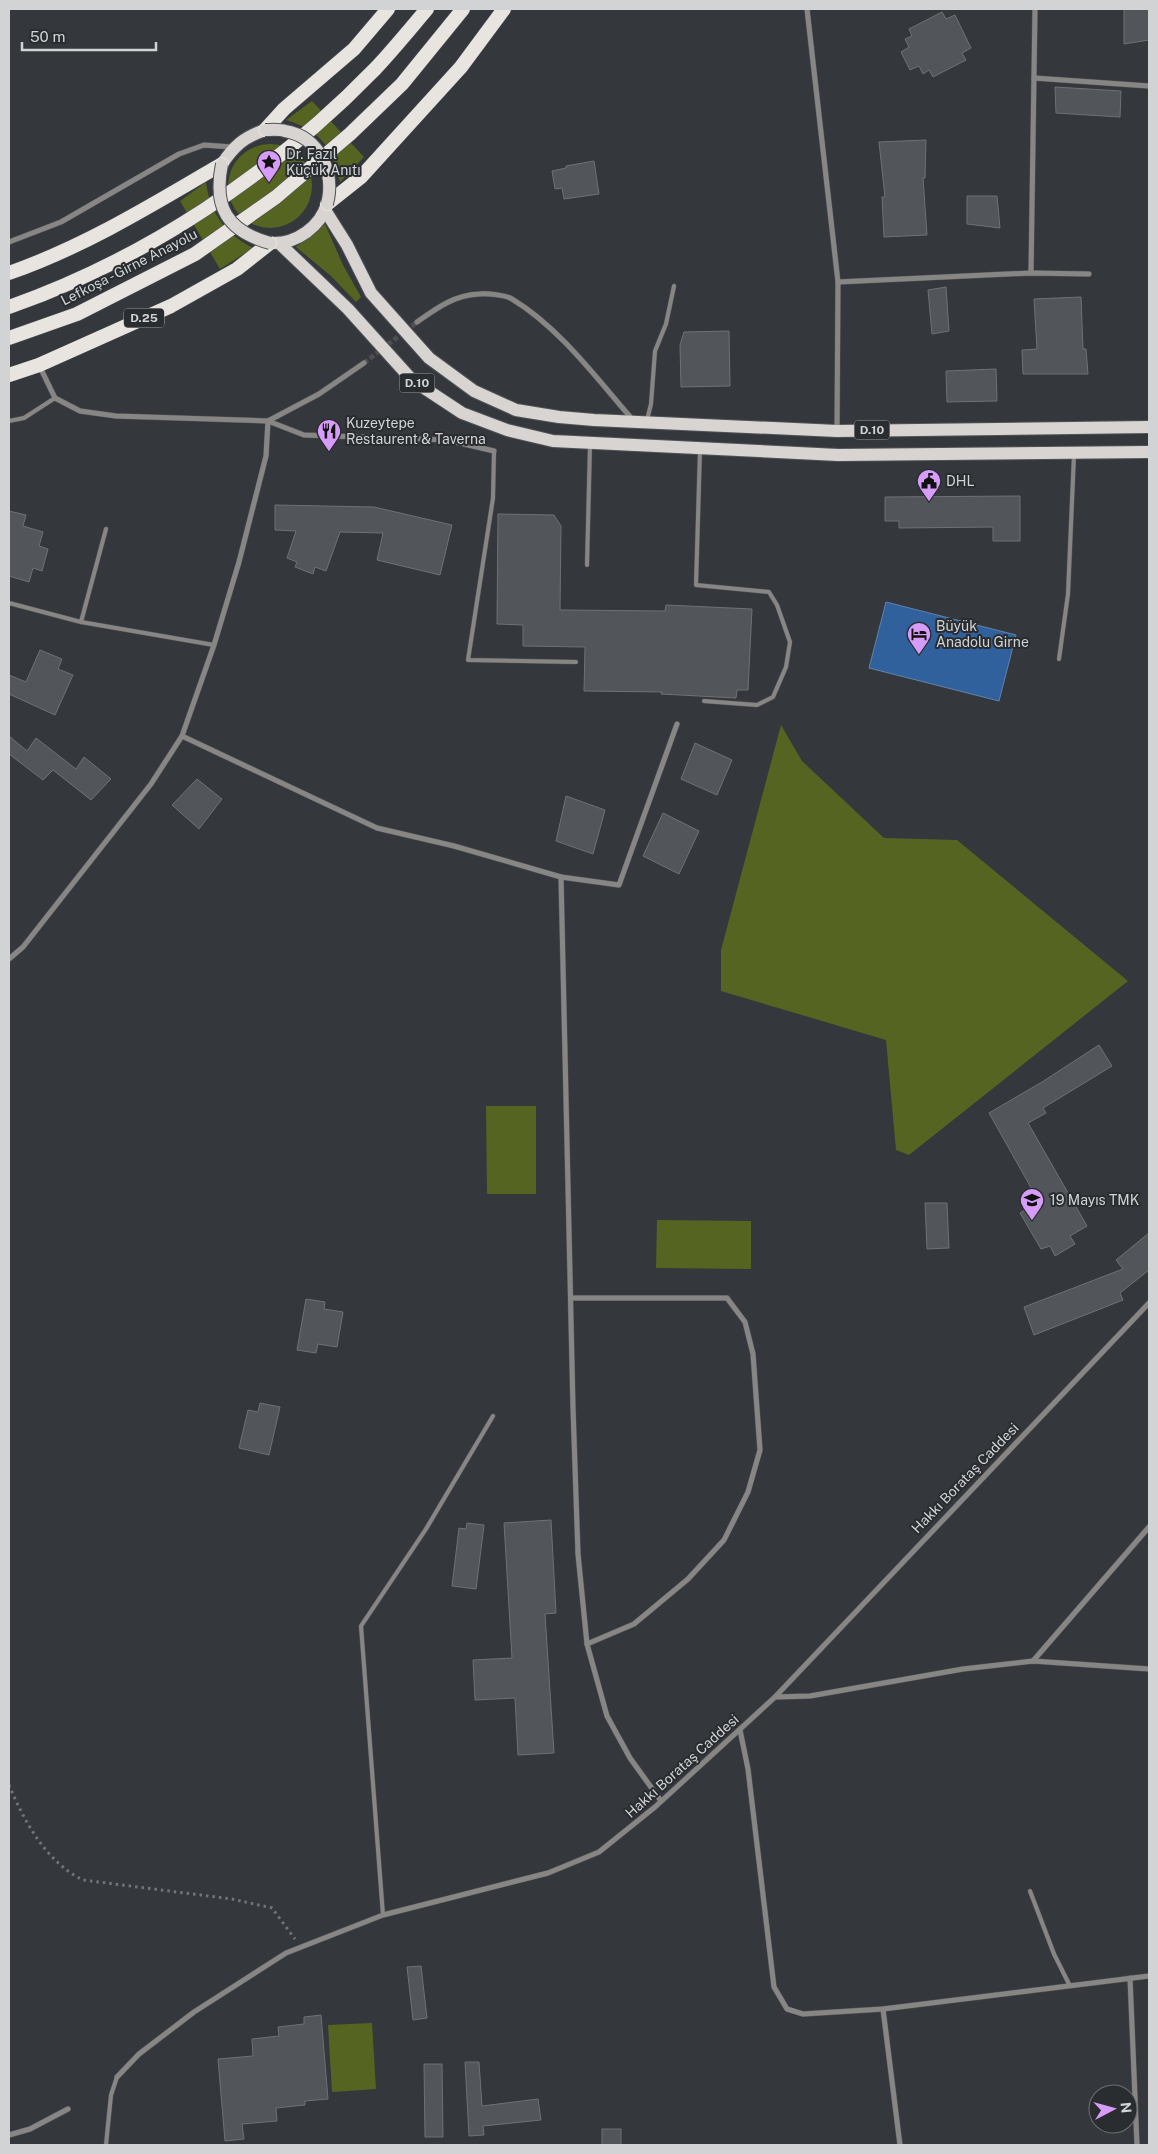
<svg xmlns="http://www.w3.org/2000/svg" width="1158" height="2154" viewBox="0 0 1158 2154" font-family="'Public Sans',sans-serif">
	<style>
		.green { fill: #566421 }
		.water { fill: #30619c; stroke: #6083ad }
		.building { fill: #525559; stroke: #6e7275 }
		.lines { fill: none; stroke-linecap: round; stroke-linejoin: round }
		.minor-tunnel { stroke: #4c4e52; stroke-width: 5; stroke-dasharray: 5 2.5; stroke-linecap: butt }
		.service-casing { stroke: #505357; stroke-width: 5 }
		.minor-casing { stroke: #505357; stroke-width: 6 }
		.primary-casing { stroke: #505357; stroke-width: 14 }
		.trunk-casing { stroke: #505357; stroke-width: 15 }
		.path { stroke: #727578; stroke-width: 3; stroke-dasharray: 2.5 4; stroke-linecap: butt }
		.service { stroke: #888684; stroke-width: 4 }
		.minor { stroke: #888684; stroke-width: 5 }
		.primary { stroke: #d8d4d1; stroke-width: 12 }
		.trunk { stroke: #e8e4e0; stroke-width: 14 }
		.primary-bridge-casing { stroke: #505357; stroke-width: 14; stroke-linecap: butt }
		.primary-bridge { stroke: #d8d4d1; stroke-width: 12 }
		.labels { text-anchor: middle; stroke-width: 4; stroke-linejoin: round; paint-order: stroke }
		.shield { fill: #2a2d30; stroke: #9fa1a4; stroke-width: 1 }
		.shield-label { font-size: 12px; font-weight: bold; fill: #d1d3d5 }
		.poi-label { font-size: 14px; fill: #d1d3d5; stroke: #2a2d30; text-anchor: start }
		.street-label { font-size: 14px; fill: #d1d3d5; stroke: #2a2d30 }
	</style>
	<rect width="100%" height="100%" fill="#34373b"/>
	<g class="green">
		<path d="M 312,101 L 364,157 L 340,182 C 331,147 322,131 286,120 Z"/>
		<circle cx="270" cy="186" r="42"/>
		<path d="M 206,182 C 210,214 226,234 253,248 L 220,269 L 180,201 Z"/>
		<polygon points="325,224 343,265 361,297 356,302 331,276 296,247"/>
		<polygon points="781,725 802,761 884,838 957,840 1128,981 909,1155 896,1150 886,1040 721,991 721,950"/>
		<polygon points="486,1106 536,1106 536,1194 487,1194"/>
		<polygon points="657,1220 751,1221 751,1269 656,1268"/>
		<polygon points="372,2023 376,2089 332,2092 328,2025"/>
	</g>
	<polygon class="water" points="886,602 1016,635 999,701 869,668"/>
	<g class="building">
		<polygon points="1124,9 1149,9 1149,40 1124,44"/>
		<polygon points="942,12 946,19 955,15 971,48 962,53 966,60 933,77 929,70 923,74 919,66 910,70 901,52 909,47 905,39 912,36 909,29"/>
		<polygon points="1055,87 1121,91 1120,117 1056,113"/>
		<polygon points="926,140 925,178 923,178 927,235 884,237 882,197 885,197 879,142"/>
		<polygon points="594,161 599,194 564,199 562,188 555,189 552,171 566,168 566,166"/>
		<polygon points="967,196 997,196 1000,228 967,224"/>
		<polygon points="946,287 949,331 932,334 928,290"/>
		<polygon points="1081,297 1083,349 1086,349 1088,374 1023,374 1022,350 1037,349 1034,299"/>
		<polygon points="729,331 730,386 681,387 680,345 684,332"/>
		<polygon points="996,369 997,401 947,402 946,371"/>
		<polygon points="1020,496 1020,541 993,541 993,527 899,528 899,521 885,521 885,497"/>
		<polygon points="275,505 374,507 452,525 440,575 377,560 383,533 340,532 326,571 315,567 313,574 295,567 297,562 287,558 296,531 275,530"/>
		<polygon points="9,511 26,515 23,526 43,532 39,546 48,549 42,571 33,568 29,582 9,576"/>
		<polygon points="498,514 554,515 561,526 560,610 665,611 666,605 752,609 748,690 737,690 736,698 661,694 662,692 584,691 585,647 523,646 523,625 497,624"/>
		<polygon points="40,650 62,659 58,669 73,675 55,715 9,694 9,675 26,682"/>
		<polygon points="9,736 27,751 36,738 76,769 84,757 111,779 91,800 53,770 43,780 9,754"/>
		<polygon points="695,743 732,760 717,795 681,779"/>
		<polygon points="197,779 222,799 199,829 172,805"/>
		<polygon points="566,796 605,810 593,854 556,841"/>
		<polygon points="663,813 699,831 679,874 643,856"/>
		<polygon points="1099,1045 1112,1066 1043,1108 1046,1113 1028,1123 1087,1226 1070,1236 1075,1244 1055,1256 1050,1246 1041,1249 1020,1213 1039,1202 989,1113 1042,1082"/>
		<polygon points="925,1203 947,1203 949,1248 927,1249"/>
		<polygon points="1149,1233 1149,1270 1120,1293 1123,1300 1034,1335 1024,1307 1123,1269 1116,1260"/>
		<polygon points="306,1299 325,1302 324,1309 343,1312 337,1347 318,1344 316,1353 297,1350"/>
		<polygon points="260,1403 280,1407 269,1455 239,1448 248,1410 258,1412"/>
		<polygon points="551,1520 556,1613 545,1614 554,1753 518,1755 515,1698 475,1700 473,1660 512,1658 504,1523"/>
		<polygon points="467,1523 484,1525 476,1589 452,1586 459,1528 466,1529"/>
		<polygon points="421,1966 427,2018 413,2020 407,1967"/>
		<polygon points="321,2015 328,2099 305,2101 305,2105 276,2108 277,2121 242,2124 244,2139 225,2141 218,2059 253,2056 252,2039 279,2036 278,2027 304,2024 304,2017"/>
		<polygon points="465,2062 479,2062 482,2106 538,2099 541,2120 483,2126 484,2135 469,2136"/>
		<polygon points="424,2064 442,2064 443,2137 425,2137"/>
		<rect x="602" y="2129" width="19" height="16"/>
	</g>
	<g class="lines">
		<polyline class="minor-tunnel" points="364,363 417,322"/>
		<g class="service-casing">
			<g id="service">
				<polyline points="647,420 651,404 655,351 666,324 674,286"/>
				<polyline points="9,421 24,418 55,398"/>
				<polyline points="700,450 696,585 769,592 777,605 790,642 786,667 773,697 757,705 704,701"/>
				<polyline points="494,451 493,498 468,660 576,662"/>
				<polyline points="587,565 590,445"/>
				<polyline points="9,603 81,622 214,645"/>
				<polyline points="81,622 106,529"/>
				<polyline points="1059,659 1068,594 1074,455"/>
				<polyline points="1030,1891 1054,1954 1070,1986"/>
				<polyline points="383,1915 361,1626 426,1529 493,1416"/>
				<polyline points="106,2145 111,2095 117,2077"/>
			</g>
		</g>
		<g class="minor-casing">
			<g id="minor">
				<polyline points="807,9 838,282 837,431"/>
				<polyline points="1034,78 1149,86"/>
				<polyline points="9,242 61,222 179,154 204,145 232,147"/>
				<polyline points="1031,273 1035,9"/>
				<polyline points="838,282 1031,273 1089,274"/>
				<path d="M 417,322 C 437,308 454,295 479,294 C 487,293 505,295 512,299 C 560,328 597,379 633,420"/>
				<polyline points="39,365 55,398 80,411 116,416 268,421 304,435 447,440 494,451"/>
				<polyline points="268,421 319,394 364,363"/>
				<polyline points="182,736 377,828 454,846 561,877 619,885 677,724"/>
				<polyline points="561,877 573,1408 578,1554 587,1644 607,1716 630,1758 661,1801"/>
				<polyline points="9,959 23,947 151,784 182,736 214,645 239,562 266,456 268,421"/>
				<polyline points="571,1298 727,1298 745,1322 753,1354 760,1450 748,1492 724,1540 688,1579 634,1624 587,1644"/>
				<polyline points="1033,1661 1149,1527"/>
				<polyline points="775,1697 810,1696 963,1669 1033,1661 1149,1669"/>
				<polyline points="740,1730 748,1769 774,1987 787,2009 803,2014 883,2009 1149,1976"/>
				<polyline points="1130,1978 1137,2145"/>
				<polyline points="883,2009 900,2145"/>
				<polyline points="117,2077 139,2054 194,2012 286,1953 383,1915 548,1873 599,1852 655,1807 775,1697 1149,1303"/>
				<polyline points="9,2135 30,2129 68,2109"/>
			</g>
		</g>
		<g class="primary-casing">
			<g id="primary">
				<path d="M 222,164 C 234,146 244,137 265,130"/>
				<polyline points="325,210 347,245 371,293 429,358 474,391 516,410 559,417 594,420 837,431 1149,427"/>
				<path d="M 274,243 C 297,243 320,227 327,204"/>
				<polyline points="279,243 348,309 412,380 462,413 507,430 553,441 838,455 1149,452"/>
			</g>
		</g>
		<g class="trunk-casing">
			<g id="trunk">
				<polyline points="265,130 284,109 354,49 388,9"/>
				<polyline points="327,204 361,177 461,67 504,9"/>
				<path d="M 9,273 C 84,247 154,204 222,164"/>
				<path d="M 9,307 C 146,259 274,173 375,69 C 393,50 410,29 427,9"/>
				<polyline points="9,338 77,314 195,254 276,197 350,134 402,84 463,9"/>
				<polyline points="9,375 39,365 171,306 237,269 270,243"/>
			</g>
		</g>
		<path class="path" d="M 9,1785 C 24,1821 46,1862 83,1880 L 232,1899 L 272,1908 L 295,1939"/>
		<use href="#service" class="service"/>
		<use href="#minor" class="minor"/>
		<use href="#primary" class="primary"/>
		<use href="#trunk" class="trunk"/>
		<g class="primary-bridge-casing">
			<g id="primary-bridge">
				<path d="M 265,130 C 271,130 279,129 285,131 C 320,137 335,173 327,204"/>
				<path d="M 222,164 C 213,207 227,231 270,243"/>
			</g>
		</g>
		<use href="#primary-bridge" class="primary-bridge"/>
	</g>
	<defs>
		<g id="sight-pin" transform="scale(1.25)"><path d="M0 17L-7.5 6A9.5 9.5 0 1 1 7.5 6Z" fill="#d79bf9" stroke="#2a2d30"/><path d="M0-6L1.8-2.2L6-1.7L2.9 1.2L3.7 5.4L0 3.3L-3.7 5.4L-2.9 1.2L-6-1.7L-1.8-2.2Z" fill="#111"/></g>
		<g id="restaurant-pin" transform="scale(1.25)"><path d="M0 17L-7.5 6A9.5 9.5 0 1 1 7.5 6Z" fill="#d79bf9" stroke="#2a2d30"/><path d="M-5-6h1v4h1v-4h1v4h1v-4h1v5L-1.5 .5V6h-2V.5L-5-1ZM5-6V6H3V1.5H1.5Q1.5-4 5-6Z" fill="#111"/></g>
		<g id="civic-pin" transform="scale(1.25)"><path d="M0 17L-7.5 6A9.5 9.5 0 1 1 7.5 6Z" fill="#d79bf9" stroke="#2a2d30"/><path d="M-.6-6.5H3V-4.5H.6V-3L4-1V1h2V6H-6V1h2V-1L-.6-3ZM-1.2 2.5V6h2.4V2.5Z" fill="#111"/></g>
		<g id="hotel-pin" transform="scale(1.25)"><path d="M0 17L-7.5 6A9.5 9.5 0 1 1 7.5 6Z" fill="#d79bf9" stroke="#2a2d30"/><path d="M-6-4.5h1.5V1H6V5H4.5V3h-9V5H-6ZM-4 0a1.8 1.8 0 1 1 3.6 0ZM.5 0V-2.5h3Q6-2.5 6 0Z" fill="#111"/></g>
		<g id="school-pin" transform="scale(1.25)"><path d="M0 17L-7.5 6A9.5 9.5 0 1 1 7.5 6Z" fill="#d79bf9" stroke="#2a2d30"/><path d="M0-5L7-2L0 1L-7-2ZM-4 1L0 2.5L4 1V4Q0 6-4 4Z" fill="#111"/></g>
	</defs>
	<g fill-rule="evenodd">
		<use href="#sight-pin" x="269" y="162"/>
		<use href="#restaurant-pin" x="329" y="431"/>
		<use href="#civic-pin" x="929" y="481"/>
		<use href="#hotel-pin" x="919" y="634"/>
		<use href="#school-pin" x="1032" y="1200"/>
	</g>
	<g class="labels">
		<g class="shield">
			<rect x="124" y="308.5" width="40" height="19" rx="4"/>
			<rect x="399.5" y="373.5" width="35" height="19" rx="4"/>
			<rect x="854.5" y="420.5" width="35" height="19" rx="4"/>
		</g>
		<g class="shield-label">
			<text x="144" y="322">D.25</text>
			<text x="417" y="387">D.10</text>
			<text x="872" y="434">D.10</text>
		</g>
		<g class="poi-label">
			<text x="286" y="159">Dr. Fazıl<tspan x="286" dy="16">Küçük Anıtı</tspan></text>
			<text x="346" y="428">Kuzeytepe<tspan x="346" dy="16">Restaurent &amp; Taverna</tspan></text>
			<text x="946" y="486">DHL</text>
			<text x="936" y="631">Büyük<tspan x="936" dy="16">Anadolu Girne</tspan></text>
			<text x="1050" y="1205">19 Mayıs TMK</text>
		</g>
		<g class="street-label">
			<text transform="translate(129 267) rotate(-27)" y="5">Lefkoşa - Girne Anayolu</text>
			<text transform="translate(965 1478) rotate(-46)" y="5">Hakkı Borataş Caddesi</text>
			<text transform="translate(682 1766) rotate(-42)" y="5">Hakkı Borataş Caddesi</text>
		</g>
	</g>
	<rect width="1158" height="2154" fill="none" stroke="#d1d3d5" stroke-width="20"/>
	<g transform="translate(1113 2109) rotate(84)"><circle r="24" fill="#2a2d30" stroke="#6d6f72"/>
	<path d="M0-4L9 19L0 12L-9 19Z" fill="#d79bf9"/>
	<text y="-8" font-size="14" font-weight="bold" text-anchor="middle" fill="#d1d3d5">N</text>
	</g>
	<path d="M22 42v8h134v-8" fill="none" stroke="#d1d3d5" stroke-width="2.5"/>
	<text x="30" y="42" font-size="15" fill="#d1d3d5" stroke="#2a2d30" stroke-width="4" paint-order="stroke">50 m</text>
</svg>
